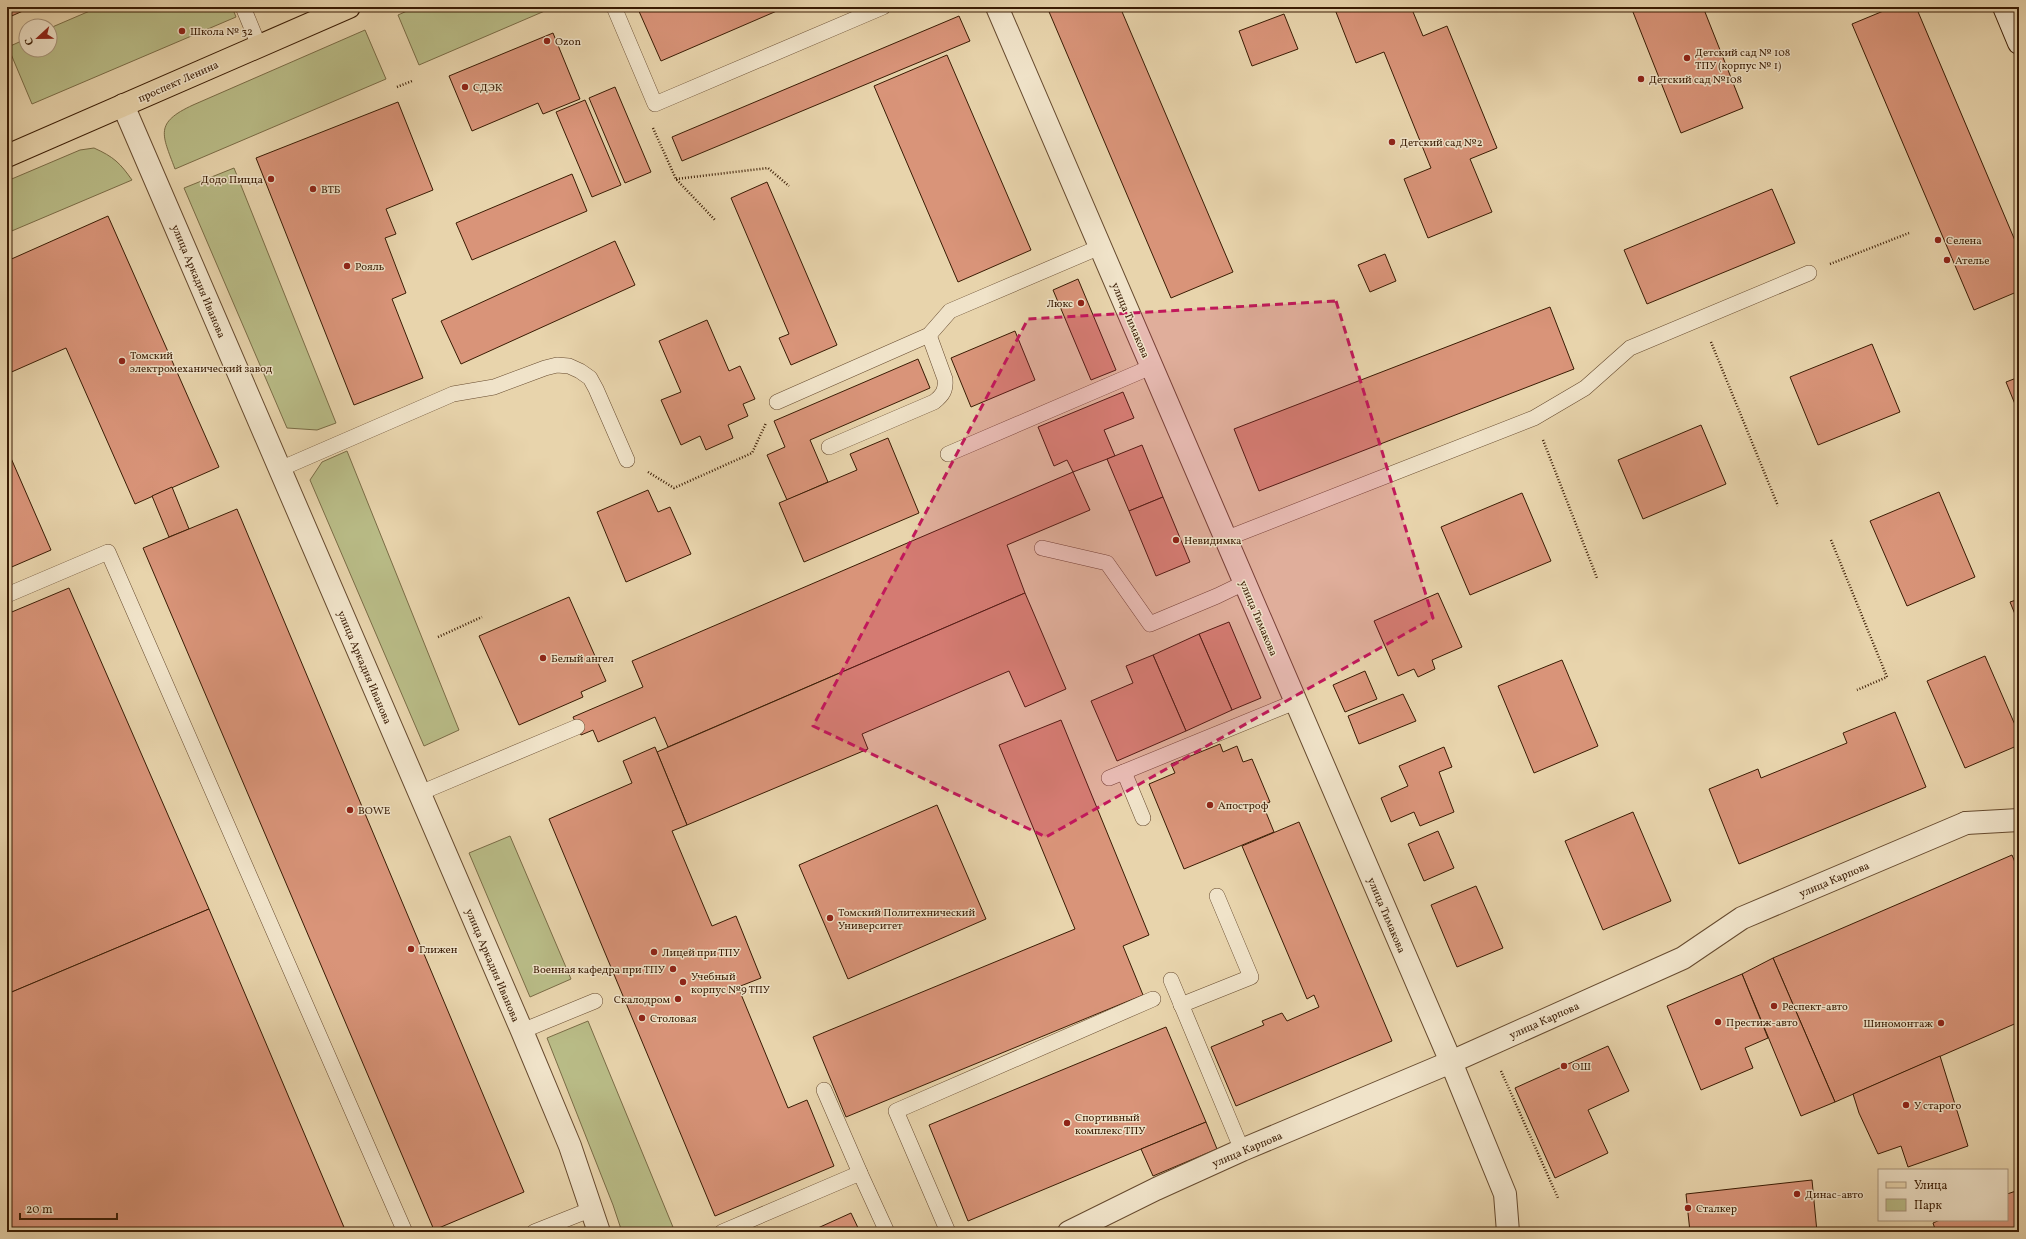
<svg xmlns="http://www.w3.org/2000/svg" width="2026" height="1239" viewBox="0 0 2026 1239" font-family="Vollkorn,serif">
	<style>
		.green { fill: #b9bc87; stroke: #7a6c46 }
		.building { fill: #d99479; stroke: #3a1c04 }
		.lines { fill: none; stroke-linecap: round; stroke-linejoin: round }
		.service-casing { stroke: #664a2e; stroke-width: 16 }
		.pedestrian-casing { stroke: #664a2e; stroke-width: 24 }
		.minor-casing { stroke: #664a2e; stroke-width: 24 }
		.tertiary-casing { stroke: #664a2e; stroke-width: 24 }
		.secondary-casing { stroke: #3a1c04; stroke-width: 24 }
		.primary-casing { stroke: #3a1c04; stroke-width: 24 }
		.path { stroke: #3a1c04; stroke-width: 2.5; stroke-dasharray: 1 2; stroke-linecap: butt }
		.service { stroke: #f0e3c9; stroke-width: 15 }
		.pedestrian { stroke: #f0e3c9; stroke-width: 22 }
		.minor { stroke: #f0e3c9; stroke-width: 22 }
		.tertiary { stroke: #f0e3c9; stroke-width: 22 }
		.secondary { stroke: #f0e3c9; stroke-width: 22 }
		.primary { stroke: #e8d4ac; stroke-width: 22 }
		.marked { fill: #c2185b; fill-opacity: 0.2; stroke: #c2185b; stroke-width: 3; stroke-dasharray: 8 5; stroke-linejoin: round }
		.poi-dot { fill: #8f2418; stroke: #f0e3c9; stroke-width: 1.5 }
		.labels { text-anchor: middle; stroke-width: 3; stroke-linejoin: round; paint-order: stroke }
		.poi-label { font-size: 11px; fill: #3a1c04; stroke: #f0e3c9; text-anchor: start }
		.street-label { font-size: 11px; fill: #3a1c04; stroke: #f0e3c9 }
	</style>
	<rect width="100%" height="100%" fill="#e8d4ac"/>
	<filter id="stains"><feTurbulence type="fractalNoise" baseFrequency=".005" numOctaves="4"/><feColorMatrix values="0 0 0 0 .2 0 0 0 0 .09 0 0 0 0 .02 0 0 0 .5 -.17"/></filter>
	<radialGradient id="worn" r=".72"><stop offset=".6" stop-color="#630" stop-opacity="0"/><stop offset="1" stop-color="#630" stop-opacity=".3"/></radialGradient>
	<g class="green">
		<polygon points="99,7 232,7 236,17 32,104 8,47 26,39 26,50 50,50 50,28"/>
		<polygon points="416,7 554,7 419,65 398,15"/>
		<path d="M 365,30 L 386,79 L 175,169 C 162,134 154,123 193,105 Z"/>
		<path d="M 94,148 C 114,157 120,163 132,180 L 7,233 L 7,181 L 80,150 Z"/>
		<polygon points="234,168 336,423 317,430 287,428 184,188"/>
		<polygon points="347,451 459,730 424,746 310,480 322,462"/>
		<polygon points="510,836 571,979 530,997 469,853"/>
		<polygon points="588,1021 675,1232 622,1232 613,1205 547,1038"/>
	</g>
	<g class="building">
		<polygon points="7,7 32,7 7,18"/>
		<polygon points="642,7 786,7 661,61 638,9"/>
		<polygon points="1047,7 1120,7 1233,272 1171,298"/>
		<polygon points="1334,7 1411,7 1423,36 1447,26 1497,148 1470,159 1492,212 1428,238 1404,179 1431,168 1384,52 1356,63"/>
		<polygon points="1631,7 1703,7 1743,108 1681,133"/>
		<polygon points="1893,7 1916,7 2019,250 2019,291 1974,310 1852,24"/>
		<polygon points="1284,14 1298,49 1252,66 1239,31"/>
		<polygon points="959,16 970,41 682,161 672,137"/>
		<polygon points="553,33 580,99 543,114 538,103 472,131 449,76"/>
		<polygon points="947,55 1031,250 958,282 874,86"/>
		<polygon points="615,87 651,172 625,183 589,98"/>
		<polygon points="585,100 621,185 592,197 556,112"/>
		<polygon points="398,102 433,190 386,209 396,234 385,238 406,293 392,299 423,378 354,405 256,158"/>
		<polygon points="572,174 587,211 472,260 456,223"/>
		<polygon points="767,182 837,345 791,365 779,338 789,334 731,198"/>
		<polygon points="1772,189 1795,243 1647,304 1624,250"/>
		<polygon points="108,216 219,467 135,504 66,348 7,374 7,261"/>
		<polygon points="615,241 635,285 461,364 441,321"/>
		<polygon points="1385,254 1396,281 1370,292 1358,265"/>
		<polygon points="1078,279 1116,370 1091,380 1053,290"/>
		<polygon points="1550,307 1574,369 1259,491 1234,429"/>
		<polygon points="707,320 729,371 740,366 755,399 743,404 748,416 728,425 733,438 706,450 700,436 681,445 661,400 681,392 659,341"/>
		<polygon points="1015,331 1035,380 971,407 951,358"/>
		<polygon points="1872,344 1900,412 1818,445 1790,377"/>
		<polygon points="918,359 930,388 810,440 828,482 787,500 767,455 785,447 774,421"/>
		<polygon points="2019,377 2019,414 2006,382"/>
		<polygon points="1123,392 1134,418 1104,430 1115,456 1073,472 1067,460 1054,466 1038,427"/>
		<polygon points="1701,425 1726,484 1643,519 1618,460"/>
		<polygon points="888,438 919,513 804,562 779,503 857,470 850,454"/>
		<polygon points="1142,445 1163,497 1129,511 1107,459"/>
		<polygon points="7,449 51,550 7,569"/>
		<polygon points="1073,472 1090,510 1007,545 1025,593 668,747 655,717 598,742 593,730 581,735 573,717 643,687 632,661"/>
		<polygon points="172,487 189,529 169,537 152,496"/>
		<polygon points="648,490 658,512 670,507 691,554 626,582 597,512"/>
		<polygon points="1939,492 1975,577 1907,606 1870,521"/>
		<polygon points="1522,493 1551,561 1470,595 1441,527"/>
		<polygon points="1163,497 1190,562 1156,576 1129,511"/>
		<polygon points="237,509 524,1192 434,1230 143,548"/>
		<polygon points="69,588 209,909 7,994 7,614"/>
		<polygon points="1025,593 1066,689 1025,707 1009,671 862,734 868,749 687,825 657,752"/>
		<polygon points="1438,593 1462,647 1432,660 1435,669 1418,677 1414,669 1398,676 1374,621"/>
		<polygon points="569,597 606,681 581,692 583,697 519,725 479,636"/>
		<polygon points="2019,599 2019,624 2010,602"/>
		<polygon points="1229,622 1261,698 1232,710 1199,634"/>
		<polygon points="1199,634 1232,710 1186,731 1153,655"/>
		<polygon points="1153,655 1186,731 1117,761 1091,701 1133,683 1126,666"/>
		<polygon points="1985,656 2019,734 2019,745 1965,768 1927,681"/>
		<polygon points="1562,660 1598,746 1534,773 1498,686"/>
		<polygon points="1365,671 1377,699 1345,712 1333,685"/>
		<polygon points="1403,694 1416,721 1359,744 1348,716"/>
		<polygon points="1895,712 1926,787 1739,864 1709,789 1758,769 1761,778 1847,743 1843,733"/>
		<polygon points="1061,720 1149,935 1123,946 1143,995 846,1117 813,1037 1075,929 999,745"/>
		<polygon points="1220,744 1223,752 1237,746 1243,762 1252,759 1270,802 1263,805 1274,832 1184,869 1149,784 1175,773 1171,764"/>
		<polygon points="655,747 687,825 672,831 712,926 736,916 761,978 738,987 788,1108 807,1100 834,1166 715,1216 549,819 632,783 623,761"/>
		<polygon points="1444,747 1452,767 1439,772 1454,812 1420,826 1414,812 1391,822 1381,798 1408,786 1399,766"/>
		<polygon points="937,805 986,919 848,979 799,865"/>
		<polygon points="1633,812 1671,901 1603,930 1565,841"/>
		<polygon points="1299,822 1392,1041 1236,1106 1211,1047 1264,1025 1262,1021 1282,1013 1287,1021 1319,1007 1314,995 1307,999 1242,846"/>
		<polygon points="1438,831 1454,868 1424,881 1408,844"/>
		<polygon points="2012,855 2019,872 2019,1022 1835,1102 1773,958"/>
		<polygon points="1476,886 1503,948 1457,967 1431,905"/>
		<polygon points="209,909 346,1232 7,1232 7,994"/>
		<polygon points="1773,958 1835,1102 1801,1116 1742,974"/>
		<polygon points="1742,974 1768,1038 1745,1048 1753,1068 1701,1090 1667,1006"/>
		<polygon points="1166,1027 1206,1122 968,1221 929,1125"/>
		<polygon points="1608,1046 1629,1091 1588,1110 1608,1153 1555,1178 1515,1088"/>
		<polygon points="1940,1056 1968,1146 1908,1167 1901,1146 1878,1154 1859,1113 1853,1094"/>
		<polygon points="1206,1122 1217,1149 1153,1176 1141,1149"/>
		<polygon points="1812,1180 1817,1232 1690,1232 1686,1194"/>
		<polygon points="2019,1190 2019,1232 1936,1232 1933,1223 1940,1220 2007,1220 2007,1194"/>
		<polygon points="851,1213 860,1232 809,1232"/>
	</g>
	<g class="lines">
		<g class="service-casing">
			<g id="service">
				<polyline points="243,7 259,46"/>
				<polyline points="614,7 655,104 883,7"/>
				<polyline points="777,402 929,335 950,311 1100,247"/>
				<path d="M 829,447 L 934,402 C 943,395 946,390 945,379 L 929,335"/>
				<polyline points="948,454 1151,367"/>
				<polyline points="280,469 453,394 494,387 545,368 557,365 569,366 580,371 590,378 596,389 627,460"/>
				<polyline points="1225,539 1534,418 1585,388 1630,348 1809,273"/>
				<polyline points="1042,548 1107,563 1150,624 1217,596 1244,583"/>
				<polyline points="7,595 108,552 405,1232"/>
				<polyline points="1124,772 1143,818"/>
				<polyline points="1109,778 1295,702"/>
				<polyline points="420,793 577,727"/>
				<polyline points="1171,980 1242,1150"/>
				<polyline points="1181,1005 1251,977 1217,896"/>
				<polyline points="522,1031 595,1001"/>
				<polyline points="824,1090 860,1173"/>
				<polyline points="534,1232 592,1209"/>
				<polyline points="722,1232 860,1173 887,1232"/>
				<polyline points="948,1232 896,1111 1153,999"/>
			</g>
		</g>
		<g class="pedestrian-casing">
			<polyline id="pedestrian" points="1966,823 2019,820"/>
		</g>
		<g class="minor-casing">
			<g id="minor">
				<polyline points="997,7 1451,1062 1505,1194 1508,1232"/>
				<polyline points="1069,1232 1156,1189 1242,1150 1451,1062 1683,958 1742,918 1966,823"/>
			</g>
		</g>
		<g class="tertiary-casing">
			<polyline id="tertiary" points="123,105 522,1031 570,1146 599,1232"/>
		</g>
		<g class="secondary-casing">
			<polyline id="secondary" points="2004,7 2019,43"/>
		</g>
		<g class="primary-casing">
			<polyline id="primary" points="7,156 349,7"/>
		</g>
		<g class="path">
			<polyline points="397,87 412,81"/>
			<polyline points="653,128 676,179 715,220"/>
			<polyline points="676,179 768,168 789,186"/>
			<polyline points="1830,264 1909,233"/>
			<polyline points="1711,342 1778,506"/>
			<polyline points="1543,440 1597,578"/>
			<polyline points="648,472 674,488 752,453 766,423"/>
			<polyline points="1831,540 1887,677 1857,690"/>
			<polyline points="438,637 482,617"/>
			<polyline points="1501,1071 1558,1198"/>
		</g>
		<use href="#service" class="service"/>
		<use href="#pedestrian" class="pedestrian"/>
		<use href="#minor" class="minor"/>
		<use href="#tertiary" class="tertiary"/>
		<use href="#secondary" class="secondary"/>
		<use href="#primary" class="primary"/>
	</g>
	<path class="marked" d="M 1336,301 L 1433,618 L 1046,837 L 813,726 L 1028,319 Z"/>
	<g class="poi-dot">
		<circle cx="182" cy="31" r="4"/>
		<circle cx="547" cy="41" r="4"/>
		<circle cx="1687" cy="58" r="4"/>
		<circle cx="1641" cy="79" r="4"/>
		<circle cx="465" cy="87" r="4"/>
		<circle cx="1392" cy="142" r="4"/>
		<circle cx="271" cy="179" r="4"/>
		<circle cx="313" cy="189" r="4"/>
		<circle cx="1938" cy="240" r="4"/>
		<circle cx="1947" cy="260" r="4"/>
		<circle cx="347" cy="266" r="4"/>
		<circle cx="1081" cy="303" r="4"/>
		<circle cx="122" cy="361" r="4"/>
		<circle cx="1176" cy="540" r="4"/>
		<circle cx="543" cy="658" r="4"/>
		<circle cx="1210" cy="805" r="4"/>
		<circle cx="350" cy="810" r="4"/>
		<circle cx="830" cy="918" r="4"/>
		<circle cx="411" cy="949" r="4"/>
		<circle cx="654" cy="952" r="4"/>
		<circle cx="673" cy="969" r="4"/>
		<circle cx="683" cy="982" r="4"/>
		<circle cx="678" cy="999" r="4"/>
		<circle cx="1774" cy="1006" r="4"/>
		<circle cx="642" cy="1018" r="4"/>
		<circle cx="1718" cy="1022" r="4"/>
		<circle cx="1941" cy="1023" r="4"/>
		<circle cx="1564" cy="1066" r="4"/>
		<circle cx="1906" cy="1105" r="4"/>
		<circle cx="1067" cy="1123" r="4"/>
		<circle cx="1797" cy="1194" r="4"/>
		<circle cx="1688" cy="1208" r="4"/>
	</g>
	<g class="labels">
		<g class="poi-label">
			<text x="190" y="35">Школа № 32</text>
			<text x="555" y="45">Ozon</text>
			<text x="1695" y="56">Детский сад № 108<tspan x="1695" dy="13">ТПУ (корпус № 1)</tspan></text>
			<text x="1649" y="83">Детский сад №108</text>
			<text x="473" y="91">СДЭК</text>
			<text x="1400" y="146">Детский сад №2</text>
			<text x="263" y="183" text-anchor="end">Додо Пицца</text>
			<text x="321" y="193">ВТБ</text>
			<text x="1946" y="244">Селена</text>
			<text x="1955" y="264">Ателье</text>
			<text x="355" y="270">Рояль</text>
			<text x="1073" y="307" text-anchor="end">Люкс</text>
			<text x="130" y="359">Томский<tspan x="130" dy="13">электромеханический завод</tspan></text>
			<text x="1184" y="544">Невидимка</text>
			<text x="551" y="662">Белый ангел</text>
			<text x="1218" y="809">Апостроф</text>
			<text x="358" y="814">BOWE</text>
			<text x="838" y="916">Томский Политехнический<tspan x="838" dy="13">Университет</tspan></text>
			<text x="419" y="953">Глижен</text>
			<text x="662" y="956">Лицей при ТПУ</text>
			<text x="665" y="973" text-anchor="end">Военная кафедра при ТПУ</text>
			<text x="691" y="980">Учебный<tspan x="691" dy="13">корпус №9 ТПУ</tspan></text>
			<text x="670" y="1003" text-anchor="end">Скалодром</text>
			<text x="1782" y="1010">Респект-авто</text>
			<text x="650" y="1022">Столовая</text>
			<text x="1726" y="1026">Престиж-авто</text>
			<text x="1933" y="1027" text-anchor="end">Шиномонтаж</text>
			<text x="1572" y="1070">ОШ</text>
			<text x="1914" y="1109">У старого</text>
			<text x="1075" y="1121">Спортивный<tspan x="1075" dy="13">комплекс ТПУ</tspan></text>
			<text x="1805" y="1198">Динас-авто</text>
			<text x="1696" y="1212">Сталкер</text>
		</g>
		<g class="street-label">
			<text transform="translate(178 81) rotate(-24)" y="4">проспект Ленина</text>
			<text transform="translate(199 281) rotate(67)" y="4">улица Аркадия Иванова</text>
			<text transform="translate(1131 320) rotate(67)" y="4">улица Тимакова</text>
			<text transform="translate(1259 618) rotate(67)" y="4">улица Тимакова</text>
			<text transform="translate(365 667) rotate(67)" y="4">улица Аркадия Иванова</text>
			<text transform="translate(1834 879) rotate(-23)" y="4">улица Карпова</text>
			<text transform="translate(1387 915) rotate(67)" y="4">улица Тимакова</text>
			<text transform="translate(493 965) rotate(67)" y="4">улица Аркадия Иванова</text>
			<text transform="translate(1544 1020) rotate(-24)" y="4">улица Карпова</text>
			<text transform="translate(1247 1149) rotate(-23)" y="4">улица Карпова</text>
		</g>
	</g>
	<rect width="2026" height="1239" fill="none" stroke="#e8d4ac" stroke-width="24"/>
	<rect x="8" y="8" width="2010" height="1223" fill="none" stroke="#3a1c04" stroke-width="2"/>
	<rect x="12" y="12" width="2002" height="1215" fill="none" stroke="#3a1c04"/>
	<rect x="1878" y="1169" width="130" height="52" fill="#f0e3c9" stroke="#a7937a"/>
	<rect x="1886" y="1182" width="20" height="6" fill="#e8d4ac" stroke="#a7937a"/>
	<text x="1914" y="1189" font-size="12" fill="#3a1c04">Улица</text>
	<rect x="1886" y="1199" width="20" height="12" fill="#b9bc87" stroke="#a7937a"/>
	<text x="1914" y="1209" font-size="12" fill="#3a1c04">Парк</text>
	<g transform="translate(38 38) rotate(248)"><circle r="19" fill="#f0e3c9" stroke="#a7937a"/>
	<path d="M0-3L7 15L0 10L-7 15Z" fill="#8f2418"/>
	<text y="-6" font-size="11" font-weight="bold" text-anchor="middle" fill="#3a1c04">С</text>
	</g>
	<path d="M20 1213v6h97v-6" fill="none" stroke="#3a1c04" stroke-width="2"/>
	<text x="26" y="1213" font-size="12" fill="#3a1c04" stroke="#f0e3c9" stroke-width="3" paint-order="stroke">20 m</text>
	<rect width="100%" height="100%" filter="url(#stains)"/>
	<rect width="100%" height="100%" fill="url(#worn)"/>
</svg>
